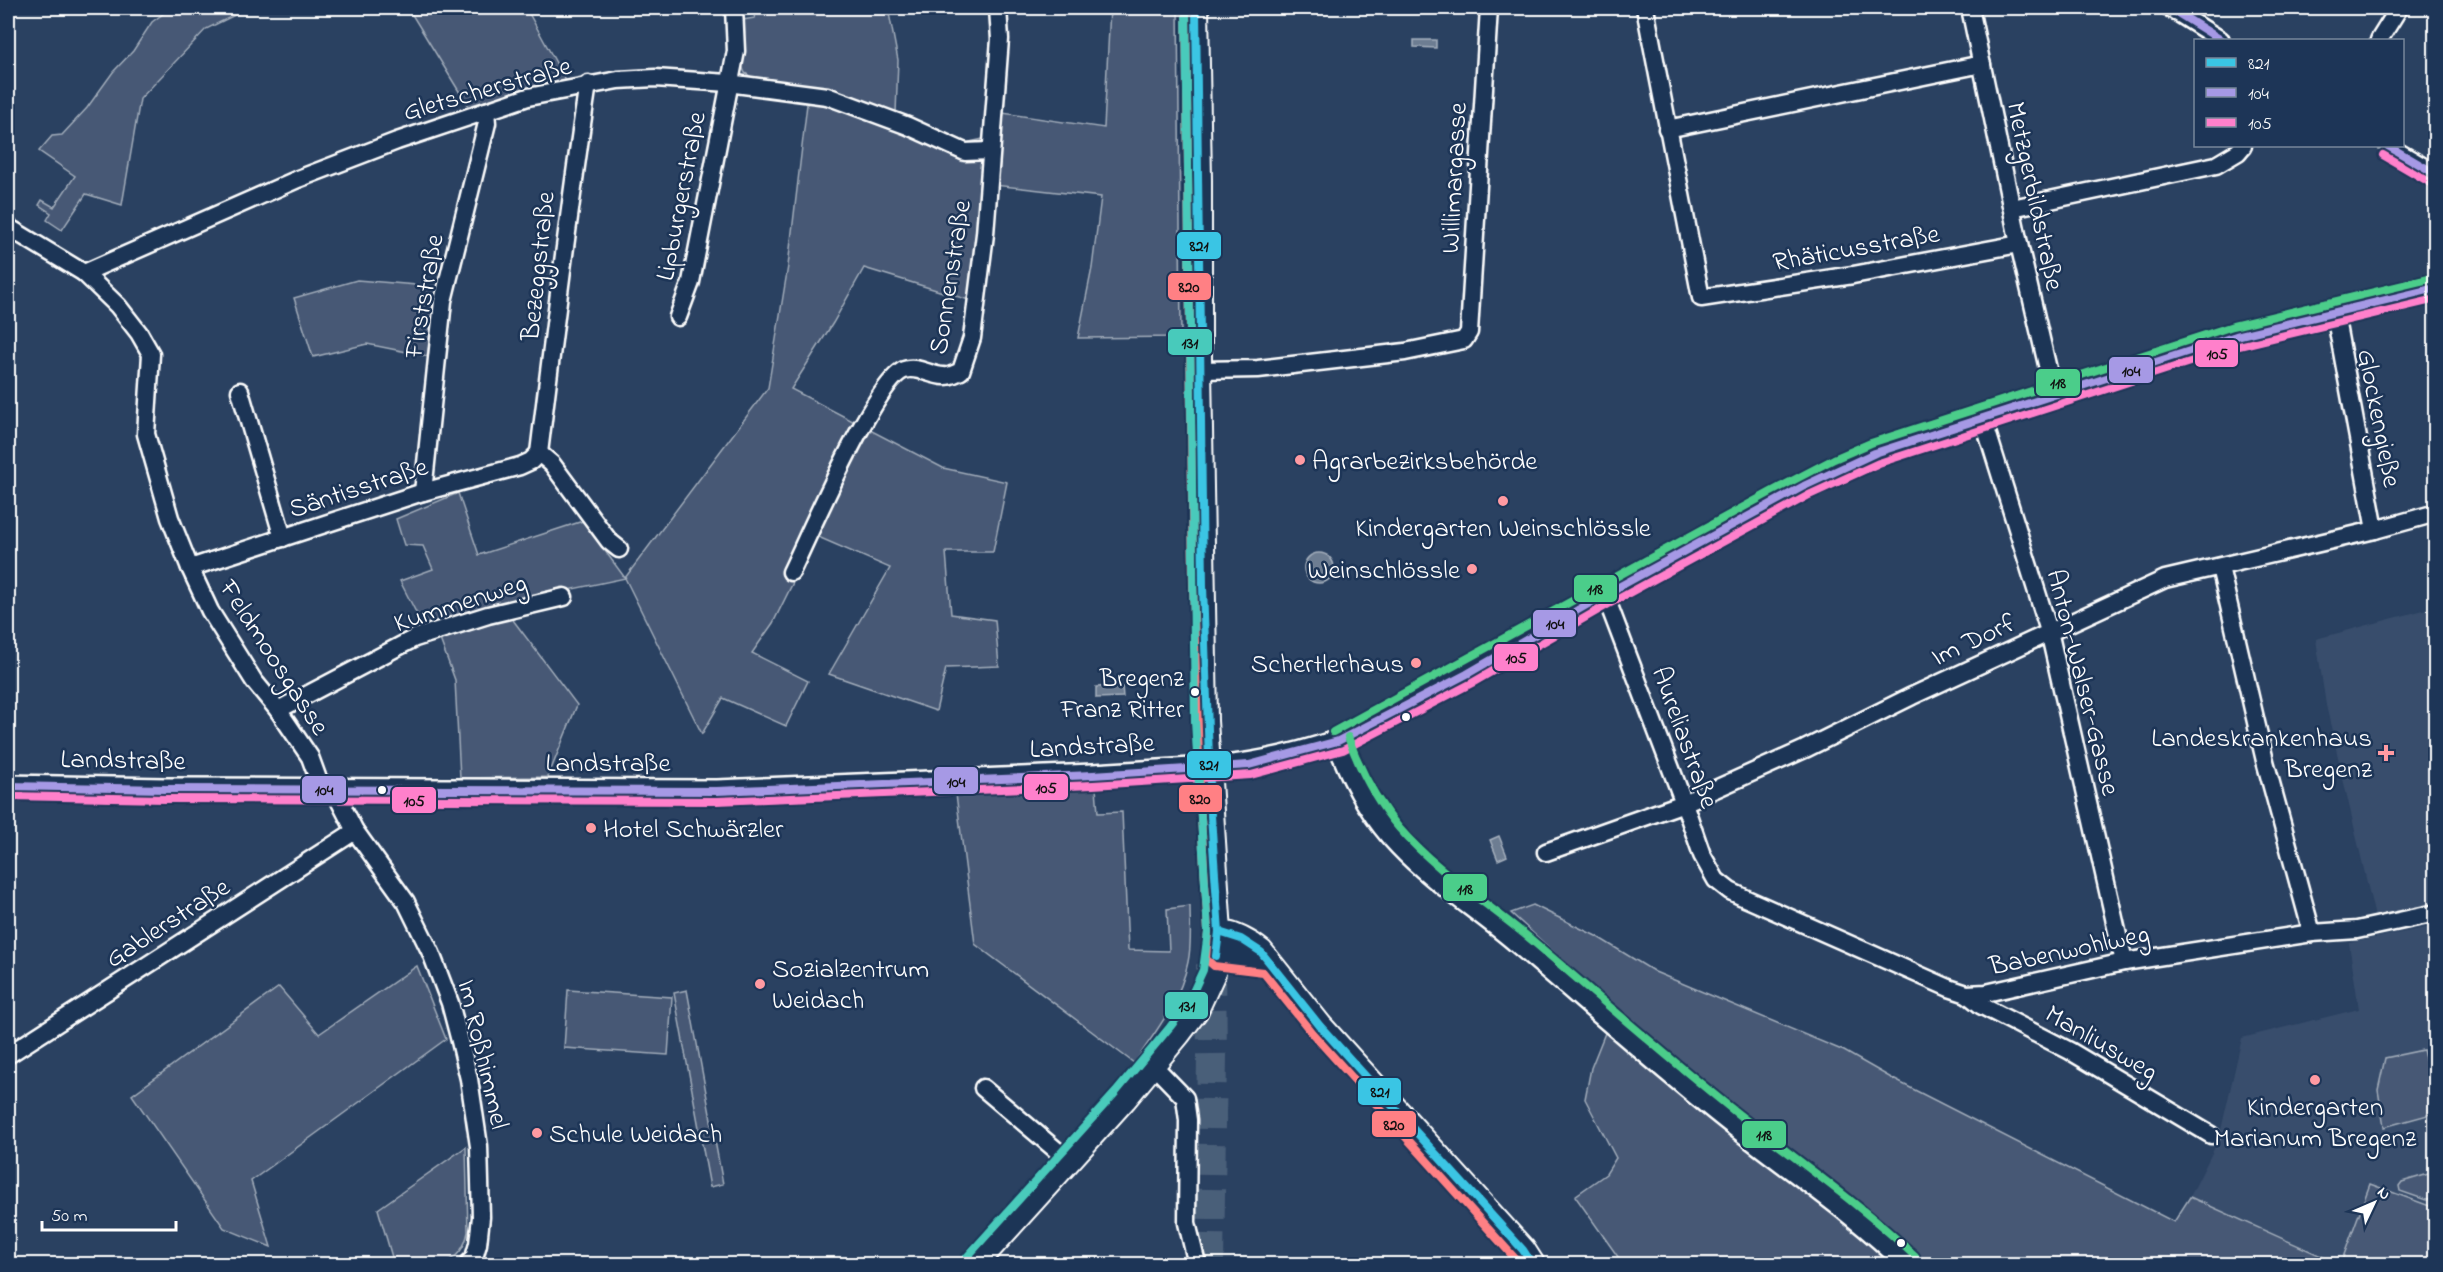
<svg xmlns="http://www.w3.org/2000/svg" width="2443" height="1272" viewBox="0 0 2443 1272" font-family="'Indie Flower',sans-serif">
	<style>
		.built { fill: #394e6c }
		.green { fill: #465975; stroke: #a2acba; stroke-width: 1.5 }
		.water { fill: #6d7d92; stroke: #a7b1be; stroke-width: 1.5 }
		.lines { fill: none; stroke-linecap: round; stroke-linejoin: round }
		.motorway-tunnel { stroke: #4a5e79; stroke-width: 30; stroke-dasharray: 30 15; stroke-linecap: butt }
		.minor-casing { stroke: #fff; stroke-width: 21 }
		.tertiary-casing { stroke: #fff; stroke-width: 26 }
		.secondary-casing { stroke: #fff; stroke-width: 28 }
		.minor { stroke: #1d3557; stroke-width: 16 }
		.tertiary { stroke: #1d3557; stroke-width: 21 }
		.secondary { stroke: #1d3557; stroke-width: 24 }
		.bus-1-casing { stroke: #1d3557; stroke-width: 12 }
		.bus-2-casing { stroke: #1d3557; stroke-width: 12 }
		.bus-3-casing { stroke: #1d3557; stroke-width: 12 }
		.bus-4-casing { stroke: #1d3557; stroke-width: 12 }
		.bus-5-casing { stroke: #1d3557; stroke-width: 12 }
		.bus-6-casing { stroke: #1d3557; stroke-width: 12 }
		.bus-1 { stroke: #3ac5e4; stroke-width: 8 }
		.bus-2 { stroke: #a699e5; stroke-width: 8 }
		.bus-3 { stroke: #ff80cb; stroke-width: 8 }
		.bus-4 { stroke: #4bcd8a; stroke-width: 8 }
		.bus-5 { stroke: #ff8084; stroke-width: 8 }
		.bus-6 { stroke: #48cabb; stroke-width: 8 }
		.poi-dot { fill: #ff9aa2; stroke: #1d3557; stroke-width: 2 }
		.bus-dot { fill: #fff; stroke: #1d3557; stroke-width: 2 }
		.labels { text-anchor: middle; stroke-width: 5; stroke-linejoin: round; paint-order: stroke }
		.bus-label { font-size: 26px; fill: #fff; stroke: #1d3557; text-anchor: end }
		.street-label { font-size: 27px; fill: #fff; stroke: #1d3557 }
		.poi-label { font-size: 27px; fill: #fff; stroke: #1d3557; text-anchor: start }
		.line-badge { stroke: #1d3557; stroke-width: 2 }
		.pale-badge-label { font-size: 16px; text-anchor: middle; font-weight: bold; fill: #111 }
	</style>
	<rect width="100%" height="100%" fill="#2a4161"/>
	<filter id="ink" filterUnits="userSpaceOnUse"><feTurbulence type="fractalNoise" baseFrequency=".0167" numOctaves="2"/><feDisplacementMap in="SourceGraphic" scale="12" xChannelSelector="R" yChannelSelector="G"/><feConvolveMatrix kernelMatrix="1 2 1 2 8 2 1 2 1" color-interpolation-filters="sRGB"/></filter>
	<g filter="url(#ink)">
		<g class="built">
			<polygon points="2435,607 2435,905 2375,917 2326,705 2316,639"/>
			<polygon points="2435,926 2435,1264 2339,1264 2190,1197 2219,1139 2242,1038 2359,1009 2349,943"/>
		</g>
		<g class="green">
			<polygon points="171,8 249,8 206,29 140,99 122,205 86,194 62,230 47,220 51,213 39,205 42,200 54,207 75,176 39,151 52,136 62,135 87,108 113,72 133,51 152,22"/>
			<polygon points="408,8 526,8 567,83 527,89 468,106"/>
			<polygon points="752,8 888,8 898,60 896,113 965,143 983,139 989,111 1104,128 1110,8 1178,8 1181,337 1078,338 1092,268 1101,197 986,184 969,300 864,268 833,323 791,389 943,468 1007,482 993,552 946,552 951,614 995,620 999,666 946,668 936,711 829,674 890,568 816,536 773,623 752,653 808,681 786,726 723,698 702,734 625,578 501,604 577,705 548,777 460,778 455,680 434,623 424,628 400,581 433,569 423,546 404,545 396,519 458,493 479,555 583,521 625,578 768,388 788,266 809,87 753,78 745,73 742,66 743,20 755,18"/>
			<polygon points="357,280 440,287 427,356 367,344 313,357 294,298"/>
			<path d="M 1096,788 L 1098,813 L 1122,812 L 1128,950 L 1169,951 L 1167,909 L 1190,906 C 1190,924 1192,944 1188,962 C 1181,999 1156,1032 1134,1063 L 975,944 L 956,794 Z"/>
			<polygon points="1533,905 1596,936 1655,972 1844,1051 1893,1079 2174,1222 2190,1197 2339,1264 1623,1264 1575,1196 1606,1174 1616,1158 1585,1099 1591,1068 1615,1008 1511,913"/>
			<polygon points="417,966 446,1039 251,1181 271,1247 224,1228 132,1095 279,987 319,1034"/>
			<polygon points="568,990 672,997 668,1055 564,1048"/>
			<polygon points="687,990 723,1184 710,1187 674,993"/>
			<polygon points="2423,1050 2430,1079 2435,1078 2435,1113 2384,1127 2378,1090 2385,1058"/>
			<path d="M 466,1147 L 468,1232 C 460,1272 428,1265 394,1264 L 378,1209 Z"/>
			<polygon points="2435,1172 2435,1199 2426,1200 2400,1191 2399,1186 2402,1182"/>
			<polygon points="2370,1184 2435,1208 2435,1264 2341,1263"/>
		</g>
		<g class="water">
			<polygon points="1414,40 1436,40 1436,48 1414,47"/>
			<circle cx="1319" cy="568" r="15"/>
			<polygon points="1122,686 1123,697 1096,698 1096,687"/>
			<polygon points="1499,836 1507,856 1498,860 1490,840"/>
		</g>
		<g class="lines">
			<polyline class="motorway-tunnel" points="1209,1264 1212,1056 1211,964"/>
			<g class="minor-casing">
				<g id="minor">
					<polyline points="1645,8 1701,298 1853,275 2019,244"/>
					<polyline points="1970,8 2019,244 2054,395"/>
					<polyline points="2170,8 2221,40"/>
					<polyline points="2379,40 2399,8"/>
					<polyline points="1667,129 1982,64"/>
					<polyline points="2388,146 2436,174"/>
					<polyline points="2012,208 2216,165 2238,152 2243,146"/>
					<polyline points="8,227 84,273 118,306 139,333 151,354 146,434 170,518 190,568 210,611 254,681 278,710 310,757 318,779 339,800 355,831 406,902 431,953 450,1003 460,1041 469,1079 479,1146 481,1217 478,1244 474,1258 468,1264"/>
					<polyline points="84,273 298,179 397,141 528,97 618,80 655,78 728,83 827,96 908,126 965,152 990,151"/>
					<polyline points="2335,314 2375,530"/>
					<polyline points="678,317 691,282 736,51 734,8"/>
					<polyline points="1199,370 1258,369 1405,352 1464,340 1469,332 1489,8"/>
					<polyline points="240,391 283,538"/>
					<polyline points="1983,419 2049,631 2124,962"/>
					<path d="M 539,453 C 554,330 569,207 588,84"/>
					<polyline points="539,453 552,464 609,541 619,549"/>
					<polyline points="423,492 443,301 487,123 486,111"/>
					<polyline points="2220,567 2265,761 2312,933"/>
					<polyline points="190,568 423,492 520,466 531,461 539,453"/>
					<path d="M 791,572 C 808,537 875,381 904,370 C 917,365 931,376 944,376 C 949,377 956,373 961,371 L 972,338 L 985,234 L 1000,39 L 998,8"/>
					<polyline points="1605,595 1684,803 1702,855 1716,880 1730,891 1747,899 1949,988 1967,994 1986,993 2124,962 2312,933 2357,930 2436,913"/>
					<polyline points="278,710 415,638 488,615 564,597"/>
					<path d="M 1338,741 C 1507,654 1670,555 1839,468 L 1875,453 L 2236,336 L 2335,314 L 2436,288"/>
					<polyline points="1546,852 1684,803 1805,749 1912,696 2165,579 2375,530 2436,513"/>
					<polyline points="1967,994 1982,1006 2070,1051 2211,1135"/>
					<polyline points="8,1055 355,831"/>
					<polyline points="1153,1065 1185,1098 1188,1120 1187,1223 1197,1264"/>
					<polyline points="983,1088 1068,1160"/>
				</g>
			</g>
			<g class="tertiary-casing">
				<path id="tertiary" d="M 8,786 L 165,789 L 717,791 L 1093,775 L 1224,767 C 1263,763 1300,754 1338,741 C 1352,779 1371,815 1400,845 C 1435,882 1481,910 1519,943 C 1591,1004 1661,1067 1735,1125 C 1793,1171 1855,1212 1908,1264"/>
			</g>
			<g class="secondary-casing">
				<g id="secondary">
					<path d="M 1219,932 C 1235,935 1248,941 1261,952 L 1320,1026 L 1523,1250 L 1532,1264"/>
					<polyline points="1216,956 1268,962"/>
					<polyline points="975,1264 1124,1099 1178,1034 1196,1010 1213,973 1219,932 1205,721 1199,370 1199,180 1196,8"/>
				</g>
			</g>
			<use href="#minor" class="minor"/>
			<use href="#tertiary" class="tertiary"/>
			<use href="#secondary" class="secondary"/>
			<g class="bus-1-casing">
				<g id="bus-1">
					<polyline points="1196,8 1203,586 1211,816 1219,932 1216,956"/>
					<polyline points="1219,932 1241,939 1261,952 1320,1026 1523,1250 1532,1264"/>
				</g>
			</g>
			<g class="bus-2-casing">
				<g id="bus-2">
					<polyline points="2170,8 2221,40"/>
					<polyline points="2388,146 2436,174"/>
					<polyline points="8,786 165,789 717,791 1093,775 1249,765 1338,741 1467,674 1602,596 1804,486 1875,453 2236,336 2436,288"/>
				</g>
			</g>
			<g class="bus-3-casing">
				<g id="bus-3">
					<polyline points="2383,155 2431,183"/>
					<polyline points="8,796 165,799 717,801 1093,785 1251,775 1343,750 1472,683 1607,605 1809,495 1879,463 2239,346 2436,299"/>
				</g>
			</g>
			<g class="bus-4-casing">
				<g id="bus-4">
					<polyline points="1333,732 1771,492 1834,459 1871,443 2233,326 2433,278"/>
					<path d="M 1348,737 C 1360,770 1376,801 1399,828 C 1437,872 1489,904 1534,942 C 1602,1000 1669,1059 1738,1114 C 1798,1161 1860,1204 1915,1256"/>
				</g>
			</g>
			<g class="bus-5-casing">
				<polyline id="bus-5" points="1186,8 1193,586 1201,817 1208,932 1206,959 1214,966 1263,972 1312,1033 1520,1264"/>
			</g>
			<g class="bus-6-casing">
				<polyline id="bus-6" points="967,1257 1116,1092 1170,1027 1187,1005 1203,970 1208,932 1195,721 1186,8"/>
			</g>
			<use href="#bus-1" class="bus-1"/>
			<use href="#bus-2" class="bus-2"/>
			<use href="#bus-3" class="bus-3"/>
			<use href="#bus-4" class="bus-4"/>
			<use href="#bus-5" class="bus-5"/>
			<use href="#bus-6" class="bus-6"/>
		</g>
	</g>
	<g class="poi-dot">
		<circle cx="1300" cy="460" r="6"/>
		<circle cx="1503" cy="501" r="6"/>
		<circle cx="1472" cy="569" r="6"/>
		<circle cx="1416" cy="663" r="6"/>
		<path d="M2383 744h6v6h6v6h-6v6h-6v-6h-6v-6h6z"/>
		<circle cx="591" cy="828" r="6"/>
		<circle cx="760" cy="984" r="6"/>
		<circle cx="2315" cy="1080" r="6"/>
		<circle cx="537" cy="1133" r="6"/>
	</g>
	<g class="bus-dot">
		<circle cx="1195" cy="692" r="5"/>
		<circle cx="1406" cy="717" r="5"/>
		<circle cx="382" cy="790" r="5"/>
		<circle cx="1901" cy="1243" r="5"/>
	</g>
	<g class="labels">
		<g class="bus-label">
			<text x="1184" y="686">Bregenz<tspan x="1184" dy="31">Franz Ritter</tspan></text>
		</g>
		<g class="street-label">
			<text transform="translate(487 88) rotate(-16)" y="9">Gletscherstraße</text>
			<text transform="translate(1453 178) rotate(-87)" y="9">Willimargasse</text>
			<text transform="translate(680 196) rotate(-79)" y="9">Lipburgerstraße</text>
			<text transform="translate(2036 196) rotate(78)" y="9">Metzgerbildstraße</text>
			<text transform="translate(1856 247) rotate(-10)" y="9">Rhäticusstraße</text>
			<text transform="translate(537 266) rotate(-84)" y="9">Bezeggstraße</text>
			<text transform="translate(949 277) rotate(-81)" y="9">Sonnenstraße</text>
			<text transform="translate(423 296) rotate(-80)" y="9">Firststraße</text>
			<text transform="translate(2380 418) rotate(79)" y="9">Glockengieße</text>
			<text transform="translate(358 487) rotate(-18)" y="9">Säntisstraße</text>
			<text transform="translate(460 602) rotate(-18)" y="9">Kummenweg</text>
			<text transform="translate(1973 639) rotate(-25)" y="9">Im Dorf</text>
			<text transform="translate(275 657) rotate(57)" y="9">Feldmoosgasse</text>
			<text transform="translate(2084 682) rotate(76)" y="9">Anton-Walser-Gasse</text>
			<text transform="translate(1686 737) rotate(70)" y="9">Aureliastraße</text>
			<text transform="translate(1092 745) rotate(-3)" y="9">Landstraße</text>
			<text transform="translate(123 759) rotate(1)" y="9">Landstraße</text>
			<text x="608" y="771">Landstraße</text>
			<text transform="translate(167 922) rotate(-33)" y="9">Gablerstraße</text>
			<text transform="translate(2069 949) rotate(-12)" y="9">Babenwohlweg</text>
			<text transform="translate(2102 1042) rotate(30)" y="9">Manliusweg</text>
			<text transform="translate(484 1054) rotate(77)" y="9">Im Roßhimmel</text>
		</g>
		<g class="poi-label">
			<text x="1312" y="469">Agrarbezirksbehörde</text>
			<text x="1503" y="536" text-anchor="middle">Kindergarten Weinschlössle</text>
			<text x="1460" y="578" text-anchor="end">Weinschlössle</text>
			<text x="1404" y="672" text-anchor="end">Schertlerhaus</text>
			<text x="2372" y="746" text-anchor="end">Landeskrankenhaus<tspan x="2372" dy="31">Bregenz</tspan></text>
			<text x="603" y="837">Hotel Schwärzler</text>
			<text x="772" y="977">Sozialzentrum<tspan x="772" dy="31">Weidach</tspan></text>
			<text x="2315" y="1115" text-anchor="middle">Kindergarten<tspan x="2315" dy="31">Marianum Bregenz</tspan></text>
			<text x="549" y="1142">Schule Weidach</text>
		</g>
	</g>
	<g class="line-badge">
		<rect x="1176" y="231" width="46" height="29" rx="6" fill="#3ac5e4"/>
		<rect x="1167" y="272" width="45" height="29" rx="6" fill="#ff8084"/>
		<rect x="1167" y="328" width="46" height="28" rx="6" fill="#48cabb"/>
		<rect x="2194" y="339" width="45" height="29" rx="6" fill="#ff80cb"/>
		<rect x="2108" y="356" width="46" height="28" rx="6" fill="#a699e5"/>
		<rect x="2035" y="368" width="46" height="29" rx="6" fill="#4bcd8a"/>
		<rect x="1573" y="574" width="45" height="29" rx="6" fill="#4bcd8a"/>
		<rect x="1532" y="609" width="45" height="29" rx="6" fill="#a699e5"/>
		<rect x="1493" y="643" width="46" height="29" rx="6" fill="#ff80cb"/>
		<rect x="1186" y="750" width="46" height="29" rx="6" fill="#3ac5e4"/>
		<rect x="933" y="766" width="46" height="29" rx="6" fill="#a699e5"/>
		<rect x="1023" y="773" width="46" height="28" rx="6" fill="#ff80cb"/>
		<rect x="301" y="775" width="46" height="29" rx="6" fill="#a699e5"/>
		<rect x="1178" y="784" width="45" height="29" rx="6" fill="#ff8084"/>
		<rect x="391" y="786" width="46" height="28" rx="6" fill="#ff80cb"/>
		<rect x="1442" y="873" width="46" height="29" rx="6" fill="#4bcd8a"/>
		<rect x="1164" y="991" width="45" height="29" rx="6" fill="#48cabb"/>
		<rect x="1357" y="1077" width="45" height="29" rx="6" fill="#3ac5e4"/>
		<rect x="1371" y="1110" width="46" height="28" rx="6" fill="#ff8084"/>
		<rect x="1741" y="1120" width="46" height="29" rx="6" fill="#4bcd8a"/>
	</g>
	<g class="pale-badge-label">
		<text x="1199" y="251">821</text>
		<text x="1189" y="292">820</text>
		<text x="1190" y="348">131</text>
		<text x="2217" y="359">105</text>
		<text x="2131" y="376">104</text>
		<text x="2058" y="388">118</text>
		<text x="1595" y="594">118</text>
		<text x="1555" y="629">104</text>
		<text x="1516" y="663">105</text>
		<text x="1209" y="770">821</text>
		<text x="956" y="787">104</text>
		<text x="1046" y="793">105</text>
		<text x="324" y="795">104</text>
		<text x="1200" y="804">820</text>
		<text x="414" y="806">105</text>
		<text x="1465" y="894">118</text>
		<text x="1187" y="1011">131</text>
		<text x="1380" y="1097">821</text>
		<text x="1394" y="1130">820</text>
		<text x="1764" y="1140">118</text>
	</g>
	<rect width="2443" height="1272" fill="none" stroke="#1d3557" stroke-width="30"/>
	<rect x="15" y="15" width="2413" height="1242" fill="none" stroke="#fff" stroke-width="2" filter="url(#ink)"/>
	<rect x="2194" y="39" width="210" height="108" fill="#1d3557" stroke="#77869a" stroke-width="1.5"/>
	<rect x="2206" y="58" width="30" height="9" fill="#3ac5e4" stroke="#77869a" stroke-width="1.5"/>
	<text x="2248" y="69" font-size="18" fill="#ffffff">821</text>
	<rect x="2206" y="88" width="30" height="9" fill="#a699e5" stroke="#77869a" stroke-width="1.5"/>
	<text x="2248" y="99" font-size="18" fill="#ffffff">104</text>
	<rect x="2206" y="118" width="30" height="9" fill="#ff80cb" stroke="#77869a" stroke-width="1.5"/>
	<text x="2248" y="129" font-size="18" fill="#ffffff">105</text>
	<g transform="translate(2374 1203) rotate(46)" stroke="#1d3557" stroke-width="4.5" paint-order="stroke">
	<path d="M0-4.5L10 22L0 15L-10 22Z" fill="#ffffff"/>
	<text y="-9" font-size="16" font-weight="bold" text-anchor="middle" fill="#ffffff">N</text>
	</g>
	<path d="M42 1221v9h134v-9" fill="none" stroke="#ffffff" stroke-width="3"/>
	<text x="51" y="1221" font-size="18" fill="#ffffff" stroke="#1d3557" stroke-width="4.5" paint-order="stroke">50 m</text>
</svg>
